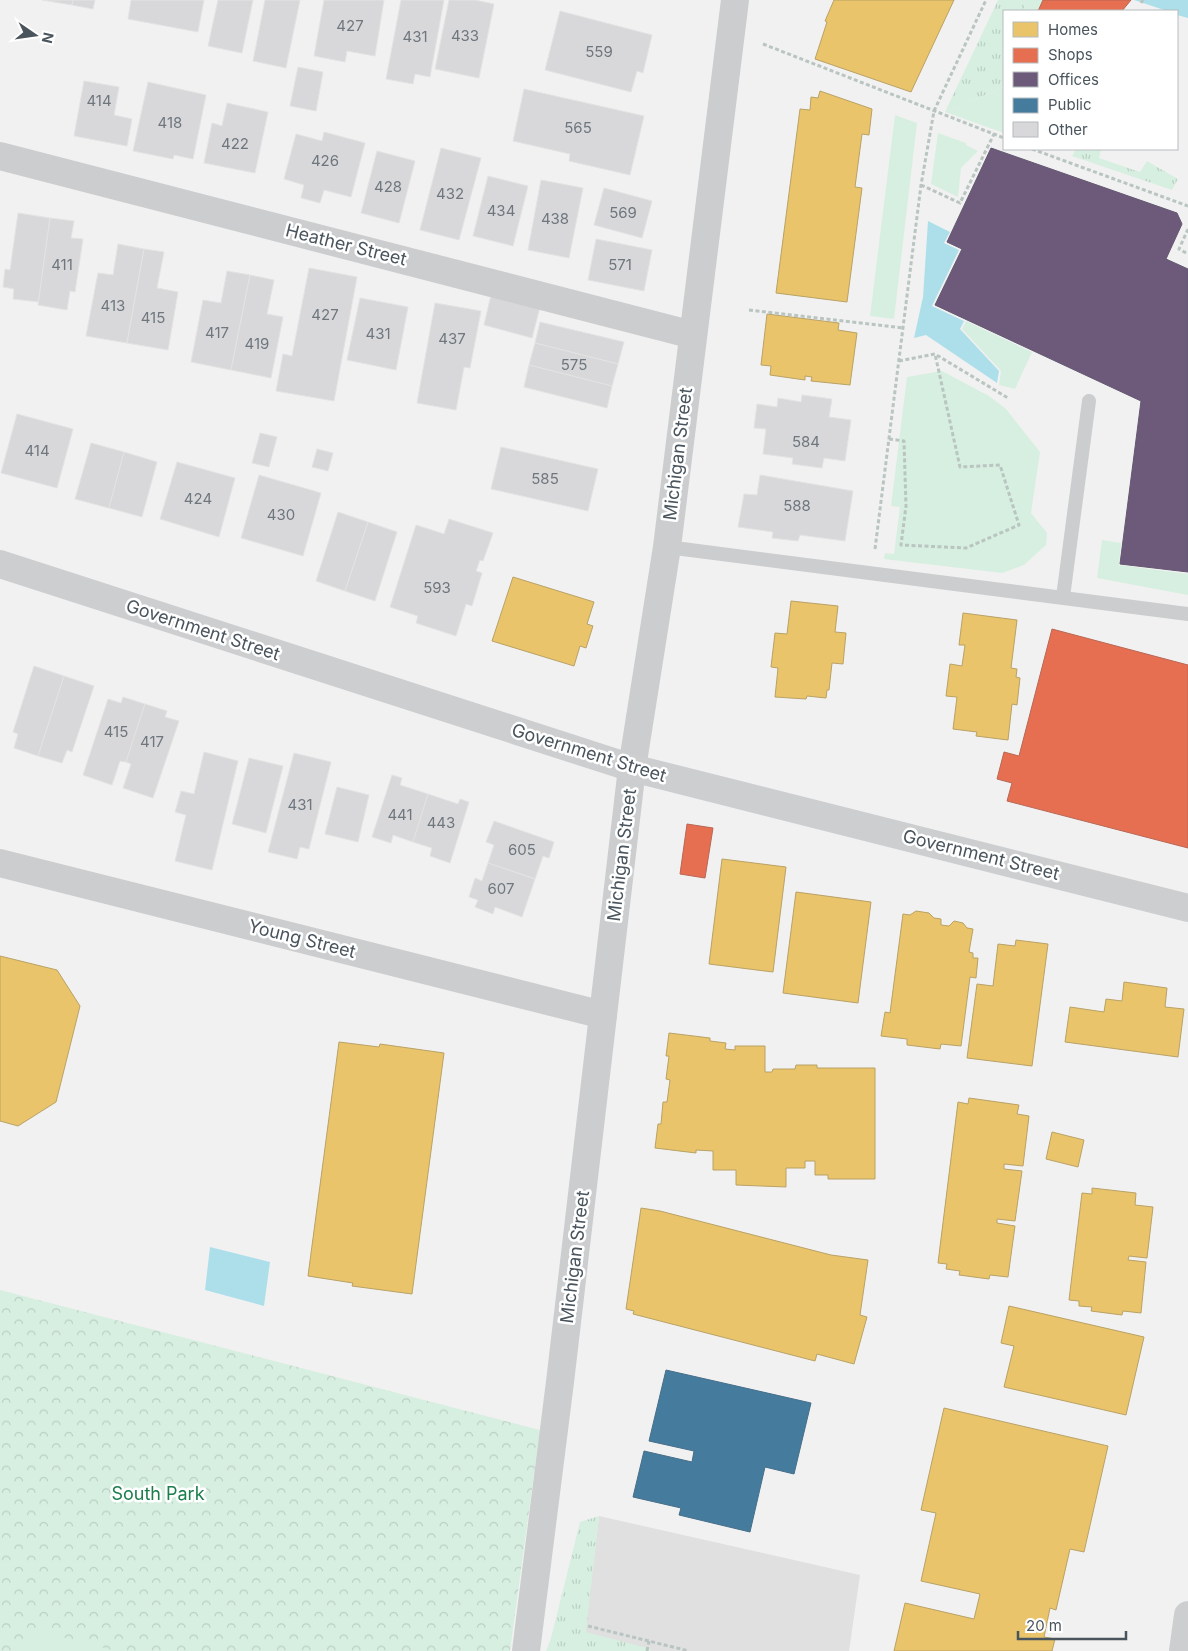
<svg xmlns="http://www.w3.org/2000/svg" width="1188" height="1651" viewBox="0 0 1188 1651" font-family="Inter,sans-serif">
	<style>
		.education { fill: #e0e0e1 }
		.grass { fill: url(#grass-tufts) }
		.park { fill: url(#park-crowns) }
		.garden { fill: #d7efe0 }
		.water { fill: #addfeb }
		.homes { fill: #e9c46a; stroke: #b9a266 }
		.shops { fill: #e76f51; stroke: #b86755 }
		.offices { fill: #6d597a; stroke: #625871 }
		.public { fill: #457b9d; stroke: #466f8a }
		.building { fill: #d8d8da; stroke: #e3e3e4 }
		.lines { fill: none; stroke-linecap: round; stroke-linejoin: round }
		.path { stroke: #b9c5c1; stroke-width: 3; stroke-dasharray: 4 2.5; stroke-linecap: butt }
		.lane { stroke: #cbcdcf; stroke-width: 14 }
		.street { stroke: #cbcdcf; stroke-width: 28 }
		.secondary { stroke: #ccced0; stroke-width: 28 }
		.labels { text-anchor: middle; stroke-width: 5; stroke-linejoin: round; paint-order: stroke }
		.number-label { font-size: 15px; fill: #6e767e }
		.street-label { font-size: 18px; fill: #49545d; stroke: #fff }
		.park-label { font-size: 18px; fill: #1b7d4b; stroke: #fff }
	</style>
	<defs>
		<pattern id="grass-tufts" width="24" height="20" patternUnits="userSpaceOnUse" patternTransform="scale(1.25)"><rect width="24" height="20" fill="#d7efe0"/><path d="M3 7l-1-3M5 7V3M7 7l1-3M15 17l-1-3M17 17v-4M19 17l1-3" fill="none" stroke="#bacfc3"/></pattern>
		<pattern id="park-crowns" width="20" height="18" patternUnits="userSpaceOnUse" patternTransform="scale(1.25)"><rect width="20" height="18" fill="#d7efe0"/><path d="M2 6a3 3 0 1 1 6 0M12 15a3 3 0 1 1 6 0" fill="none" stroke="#bacfc3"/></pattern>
	</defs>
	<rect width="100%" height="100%" fill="#f2f1f1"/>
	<polygon class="education" points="599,1516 860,1575 849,1651 583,1651"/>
	<g class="grass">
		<polygon points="998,0 1026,0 1023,11 1004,11 1004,83 1002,88 945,112"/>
		<polygon points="1076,149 1101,149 1099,158 1140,172 1147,161 1178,179 1172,190 1072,156"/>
		<polygon points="599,1516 586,1632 659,1651 651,1649 650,1651 546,1651 551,1638 580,1522"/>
	</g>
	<polygon class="park" points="0,1290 540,1430 510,1651 0,1651"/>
	<g class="garden">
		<polygon points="1026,0 1043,0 1038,11 1023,11"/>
		<polygon points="1002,88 1004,89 1004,133 945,112"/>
		<polygon points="895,115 917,123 894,319 870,316"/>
		<polygon points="938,133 966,143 966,145 978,151 961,168 958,197 931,184"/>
		<polygon points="966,321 1032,352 1015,389 999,385 1001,371 962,329"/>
		<polygon points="942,371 989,396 1006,409 1040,452 1031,513 1047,533 1046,545 1024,565 1002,573 884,559 885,553 894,554 900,507 891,506 907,377"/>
		<polygon points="1102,540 1121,543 1119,565 1188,574 1188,595 1097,578"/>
		<polygon points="27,1628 116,1651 22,1651"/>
	</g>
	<g class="water">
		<polygon points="1134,0 1188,0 1188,18 1177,15 1177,11 1167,11"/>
		<polygon points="928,221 950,232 944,243 959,250 932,306 964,321 960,329 999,371 997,383 926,335 914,338 923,297"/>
		<polygon points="210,1247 270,1262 264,1306 205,1290"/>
	</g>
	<g class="homes">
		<polygon points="834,0 954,0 911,92 815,59 827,22 825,21"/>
		<polygon points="820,91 872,109 869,135 862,134 855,187 862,188 847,302 776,293 800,109 810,110 811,97 818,98"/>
		<polygon points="767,314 839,323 838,330 857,333 850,385 811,381 812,377 805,376 805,380 770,375 771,366 761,365"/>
		<polygon points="513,577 594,602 587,624 593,626 586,648 580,646 574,666 492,641"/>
		<polygon points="791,601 838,606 835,632 846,633 843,664 832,663 829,690 827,690 826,698 807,696 806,699 775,697 778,668 771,667 775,633 787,634"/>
		<polygon points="963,613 1017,620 1011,668 1017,669 1016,677 1020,678 1017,705 1012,704 1008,740 976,736 977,732 953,729 957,697 946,696 950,664 962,666 965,645 959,645"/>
		<polygon points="722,859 786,867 773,972 709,964"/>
		<polygon points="796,892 871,902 858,1003 783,993"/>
		<polygon points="916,911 929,913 934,918 941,919 941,925 949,926 954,921 963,923 967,928 973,929 969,952 973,953 973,958 978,958 976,978 970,977 961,1046 941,1044 940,1049 907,1045 907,1039 881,1036 885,1012 890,1013 903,914 910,915"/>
		<polygon points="1016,940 1048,944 1032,1066 967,1058 977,984 993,986 998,944 1015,946"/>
		<polygon points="0,956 57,970 80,1006 56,1102 18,1126 0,1121"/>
		<polygon points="1124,982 1167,988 1165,1007 1184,1009 1178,1057 1065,1042 1070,1007 1104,1012 1106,999 1122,1001"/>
		<polygon points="669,1033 710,1038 710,1041 726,1043 725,1049 735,1050 735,1046 765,1046 765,1072 772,1072 773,1069 795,1069 796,1065 817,1065 817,1068 875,1068 875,1179 828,1179 828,1175 815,1175 815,1161 805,1161 805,1168 786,1168 786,1187 736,1185 736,1170 713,1170 713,1151 696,1150 696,1153 655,1148 658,1124 661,1124 663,1102 667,1102 670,1080 666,1079 669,1056 666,1056"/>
		<polygon points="339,1042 379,1047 380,1044 444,1053 412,1294 352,1286 353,1283 308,1276"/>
		<polygon points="969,1098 1019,1105 1017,1114 1029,1116 1023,1166 1004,1164 1004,1169 1022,1171 1015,1221 997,1219 997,1223 1015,1226 1008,1277 990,1275 989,1279 959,1275 960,1271 946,1269 947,1264 938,1263 958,1102 968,1104"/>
		<polygon points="1052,1132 1084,1140 1078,1167 1046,1159"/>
		<polygon points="1092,1188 1136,1193 1135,1205 1153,1207 1147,1258 1129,1256 1128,1260 1146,1262 1141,1313 1123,1311 1122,1315 1091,1311 1092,1307 1079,1306 1079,1301 1069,1300 1082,1193 1092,1194"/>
		<polygon points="641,1208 660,1211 831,1255 868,1260 860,1315 867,1317 854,1364 817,1354 815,1361 633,1314 634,1311 626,1309"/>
		<polygon points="1009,1306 1144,1337 1126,1415 1004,1387 1014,1346 1001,1343"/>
		<polygon points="944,1408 1108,1446 1084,1552 1070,1549 1056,1610 1050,1608 1044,1637 1055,1639 1052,1651 894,1651 905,1603 974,1619 980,1594 921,1581 936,1513 921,1510"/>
	</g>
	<g class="shops">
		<polygon points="1043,0 1131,0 1122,11 1038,11"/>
		<polygon points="1052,629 1188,665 1188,848 1007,801 1012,783 997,779 1004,752 1019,756"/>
		<polygon points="687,824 713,828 705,878 680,874"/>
	</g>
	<polygon class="offices" points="991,148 1177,213 1182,224 1166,259 1188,269 1188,572 1120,564 1141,401 935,305 962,249 947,242"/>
	<polygon class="public" points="666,1370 811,1403 794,1474 765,1467 750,1532 679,1515 681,1508 633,1497 644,1451 692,1462 694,1451 649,1441"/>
	<g class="building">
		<polygon points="42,0 73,0 72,5"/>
		<polygon points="73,0 95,0 93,9 72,5"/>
		<polygon points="131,0 204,0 198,32 128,19"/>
		<polygon points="218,0 253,0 242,53 208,46"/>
		<polygon points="265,0 300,0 286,68 253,61"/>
		<polygon points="324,0 384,0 375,56 347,51 345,62 314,56"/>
		<polygon points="401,0 444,0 430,77 415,74 413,84 386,79"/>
		<polygon points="449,0 475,0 494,4 479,78 435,69"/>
		<polygon points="560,11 652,35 643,73 637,71 631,92 545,70"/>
		<polygon points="298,67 323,72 316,111 290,106"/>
		<polygon points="84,81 119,87 114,115 132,119 127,146 74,136"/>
		<polygon points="148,82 206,95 193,159 174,155 173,159 133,151"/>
		<polygon points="524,89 644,116 630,175 569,161 570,154 513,141"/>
		<polygon points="227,103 268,112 255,173 204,163 212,123 222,126"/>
		<polygon points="324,132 365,143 351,197 324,190 320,203 301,198 304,185 284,179 296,134 322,141"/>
		<polygon points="441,148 481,158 459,240 420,230"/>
		<polygon points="377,151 415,161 399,223 361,213"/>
		<polygon points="488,176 528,186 513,246 473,236"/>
		<polygon points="541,180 583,188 569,258 528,250"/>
		<polygon points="604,188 652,201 642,238 594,225"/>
		<polygon points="18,213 50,218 39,302 13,299 14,289 3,287 5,269 10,270"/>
		<polygon points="50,218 74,221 71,238 83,239 75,292 70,291 67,310 38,305"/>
		<polygon points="596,239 652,250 644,291 588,280"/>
		<polygon points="118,244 144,249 127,343 86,336 98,273 113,275"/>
		<polygon points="144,249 164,252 157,288 178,292 168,350 127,343"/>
		<polygon points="309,268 357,277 334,401 276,391 283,354 292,356"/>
		<polygon points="227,271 250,275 231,370 191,362 203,300 221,303"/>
		<polygon points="250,275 274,280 267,314 283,317 271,378 231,370"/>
		<polygon points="491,295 540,307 532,338 484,325"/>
		<polygon points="360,298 408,307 396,370 347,360"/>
		<polygon points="435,303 481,311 470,368 464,367 456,410 417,403"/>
		<polygon points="540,322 624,342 618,364 535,343"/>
		<polygon points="535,343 618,364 612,386 529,365"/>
		<polygon points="529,365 612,386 607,408 524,387"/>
		<polygon points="802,395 832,399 829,417 851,420 845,461 824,458 822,468 792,464 793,458 763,454 766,429 754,428 757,404 777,407 778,398 801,402"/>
		<polygon points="17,414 73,429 57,488 1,473"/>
		<polygon points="260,433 277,437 269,467 252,463"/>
		<polygon points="91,443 124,452 109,508 75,499"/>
		<polygon points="501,447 598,469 588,511 491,489"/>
		<polygon points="317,449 333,453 328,471 312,467"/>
		<polygon points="124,452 157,462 142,517 109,508"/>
		<polygon points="177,462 235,478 219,537 160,519"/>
		<polygon points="259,475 321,493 303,556 241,538"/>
		<polygon points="760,475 853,491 845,541 800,535 798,541 772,538 773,532 738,527 744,494 757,495"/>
		<polygon points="338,512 368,522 345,591 316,581"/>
		<polygon points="449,519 493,533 483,561 480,560 476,571 482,573 472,606 466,604 456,636 416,623 418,616 390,607 416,525 444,534"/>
		<polygon points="368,522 397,532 375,601 345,591"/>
		<polygon points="34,666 64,676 38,756 14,748 18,734 13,732"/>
		<polygon points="64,676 94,686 72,752 67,750 62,763 38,756"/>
		<polygon points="123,697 145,704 126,762 120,761 112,785 83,775 108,699 121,703"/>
		<polygon points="145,704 167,711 165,717 179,721 153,798 123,788 131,764 126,762"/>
		<polygon points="204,752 238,761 212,870 175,861 186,815 175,812 181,791 194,794"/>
		<polygon points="294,753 331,762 309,849 300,847 297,859 268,852"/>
		<polygon points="249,758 283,766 266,833 232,824"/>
		<polygon points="392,775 402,778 400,785 428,794 413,842 393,835 391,843 372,837"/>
		<polygon points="337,787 369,795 358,842 325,834"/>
		<polygon points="428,794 458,804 460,799 469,802 450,863 430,856 432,848 413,842"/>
		<polygon points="494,821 554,842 549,858 543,856 535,879 488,863 494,845 486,842"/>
		<polygon points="488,863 535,879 522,917 495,907 493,914 475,907 478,900 469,897 475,878 482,881"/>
	</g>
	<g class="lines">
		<g class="path">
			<polyline points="1141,3 1143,0"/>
			<polyline points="763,44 1004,138"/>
			<polyline points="1032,149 1188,206"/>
			<polyline points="921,185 960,203 994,134"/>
			<polyline points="1188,229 1179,249 1188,254"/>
			<polyline points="749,310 903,328"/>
			<polyline points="899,361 935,354 1008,398"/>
			<polyline points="889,439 904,441 906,506 901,545 966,548 1019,525 1000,465 960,467 935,354"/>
			<polyline points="875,549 921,185 934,111 986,0"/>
			<polyline points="588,1626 689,1651"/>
			<polyline points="647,1651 649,1641"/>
		</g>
		<g class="lane">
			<polyline points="667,547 1188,614"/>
			<polyline points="1063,597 1089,401"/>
		</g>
		<g class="street">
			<polyline points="0,156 693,335"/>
			<polyline points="0,863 603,1015"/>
			<polyline points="526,1651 560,1382 632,768 667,547 735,0"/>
		</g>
		<g class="secondary">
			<polyline points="0,564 632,768 1188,908"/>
			<polyline points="1183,1651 1188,1615"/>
		</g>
	</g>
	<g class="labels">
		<g class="number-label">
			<text x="350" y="31">427</text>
			<text x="465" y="41">433</text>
			<text x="415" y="42">431</text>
			<text x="599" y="57">559</text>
			<text x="99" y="106">414</text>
			<text x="170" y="128">418</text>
			<text x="578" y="133">565</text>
			<text x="235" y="149">422</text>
			<text x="325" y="166">426</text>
			<text x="388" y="192">428</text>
			<text x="450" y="199">432</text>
			<text x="501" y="216">434</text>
			<text x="623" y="218">569</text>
			<text x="555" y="224">438</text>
			<text x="62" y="270">411</text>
			<text x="620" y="270">571</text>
			<text x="113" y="311">413</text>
			<text x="325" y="320">427</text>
			<text x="153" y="323">415</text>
			<text x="217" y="338">417</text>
			<text x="378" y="339">431</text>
			<text x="452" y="344">437</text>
			<text x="257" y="349">419</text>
			<text x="574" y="370">575</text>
			<text x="806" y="447">584</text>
			<text x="37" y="456">414</text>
			<text x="545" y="484">585</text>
			<text x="198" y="504">424</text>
			<text x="797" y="511">588</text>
			<text x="281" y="520">430</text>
			<text x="437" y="593">593</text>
			<text x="116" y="737">415</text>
			<text x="152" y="747">417</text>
			<text x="300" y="810">431</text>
			<text x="400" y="820">441</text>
			<text x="441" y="828">443</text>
			<text x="522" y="855">605</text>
			<text x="501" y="894">607</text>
		</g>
		<g class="street-label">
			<text transform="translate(346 245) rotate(14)" y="6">Heather Street</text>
			<text transform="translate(678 454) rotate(-83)" y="6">Michigan Street</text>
			<text transform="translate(203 630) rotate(18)" y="6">Government Street</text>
			<text transform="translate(589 753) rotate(17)" y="6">Government Street</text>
			<text transform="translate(622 855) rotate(-83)" y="6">Michigan Street</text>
			<text transform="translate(981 855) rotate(14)" y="6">Government Street</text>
			<text transform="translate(302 939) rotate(14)" y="6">Young Street</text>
			<text transform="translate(575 1257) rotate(-83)" y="6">Michigan Street</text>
		</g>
		<g class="park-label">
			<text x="158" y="1500">South Park</text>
		</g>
	</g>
	<rect x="1003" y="10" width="175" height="140" fill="#ffffff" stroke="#b6bbbe"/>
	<rect x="1013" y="22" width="25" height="15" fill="#e9c46a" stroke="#b6bbbe"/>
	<text x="1048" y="35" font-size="15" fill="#49545d">Homes</text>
	<rect x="1013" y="48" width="25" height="15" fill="#e76f51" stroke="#b6bbbe"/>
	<text x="1048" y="60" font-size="15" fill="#49545d">Shops</text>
	<rect x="1013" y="72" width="25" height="15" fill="#6d597a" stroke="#b6bbbe"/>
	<text x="1048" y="85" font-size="15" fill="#49545d">Offices</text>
	<rect x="1013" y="98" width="25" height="15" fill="#457b9d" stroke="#b6bbbe"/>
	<text x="1048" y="110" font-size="15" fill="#49545d">Public</text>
	<rect x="1013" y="122" width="25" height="15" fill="#d8d8da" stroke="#b6bbbe"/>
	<text x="1048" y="135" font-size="15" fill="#49545d">Other</text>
	<g transform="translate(35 35) rotate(103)" stroke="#ffffff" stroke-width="4" paint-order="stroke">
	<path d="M0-4L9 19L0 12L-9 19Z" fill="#49545d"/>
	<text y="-8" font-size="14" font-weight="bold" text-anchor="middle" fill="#49545d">N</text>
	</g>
	<path d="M1018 1631v8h108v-8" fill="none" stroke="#49545d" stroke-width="2.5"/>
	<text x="1026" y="1631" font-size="15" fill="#49545d" stroke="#ffffff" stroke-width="4" paint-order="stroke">20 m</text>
</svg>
